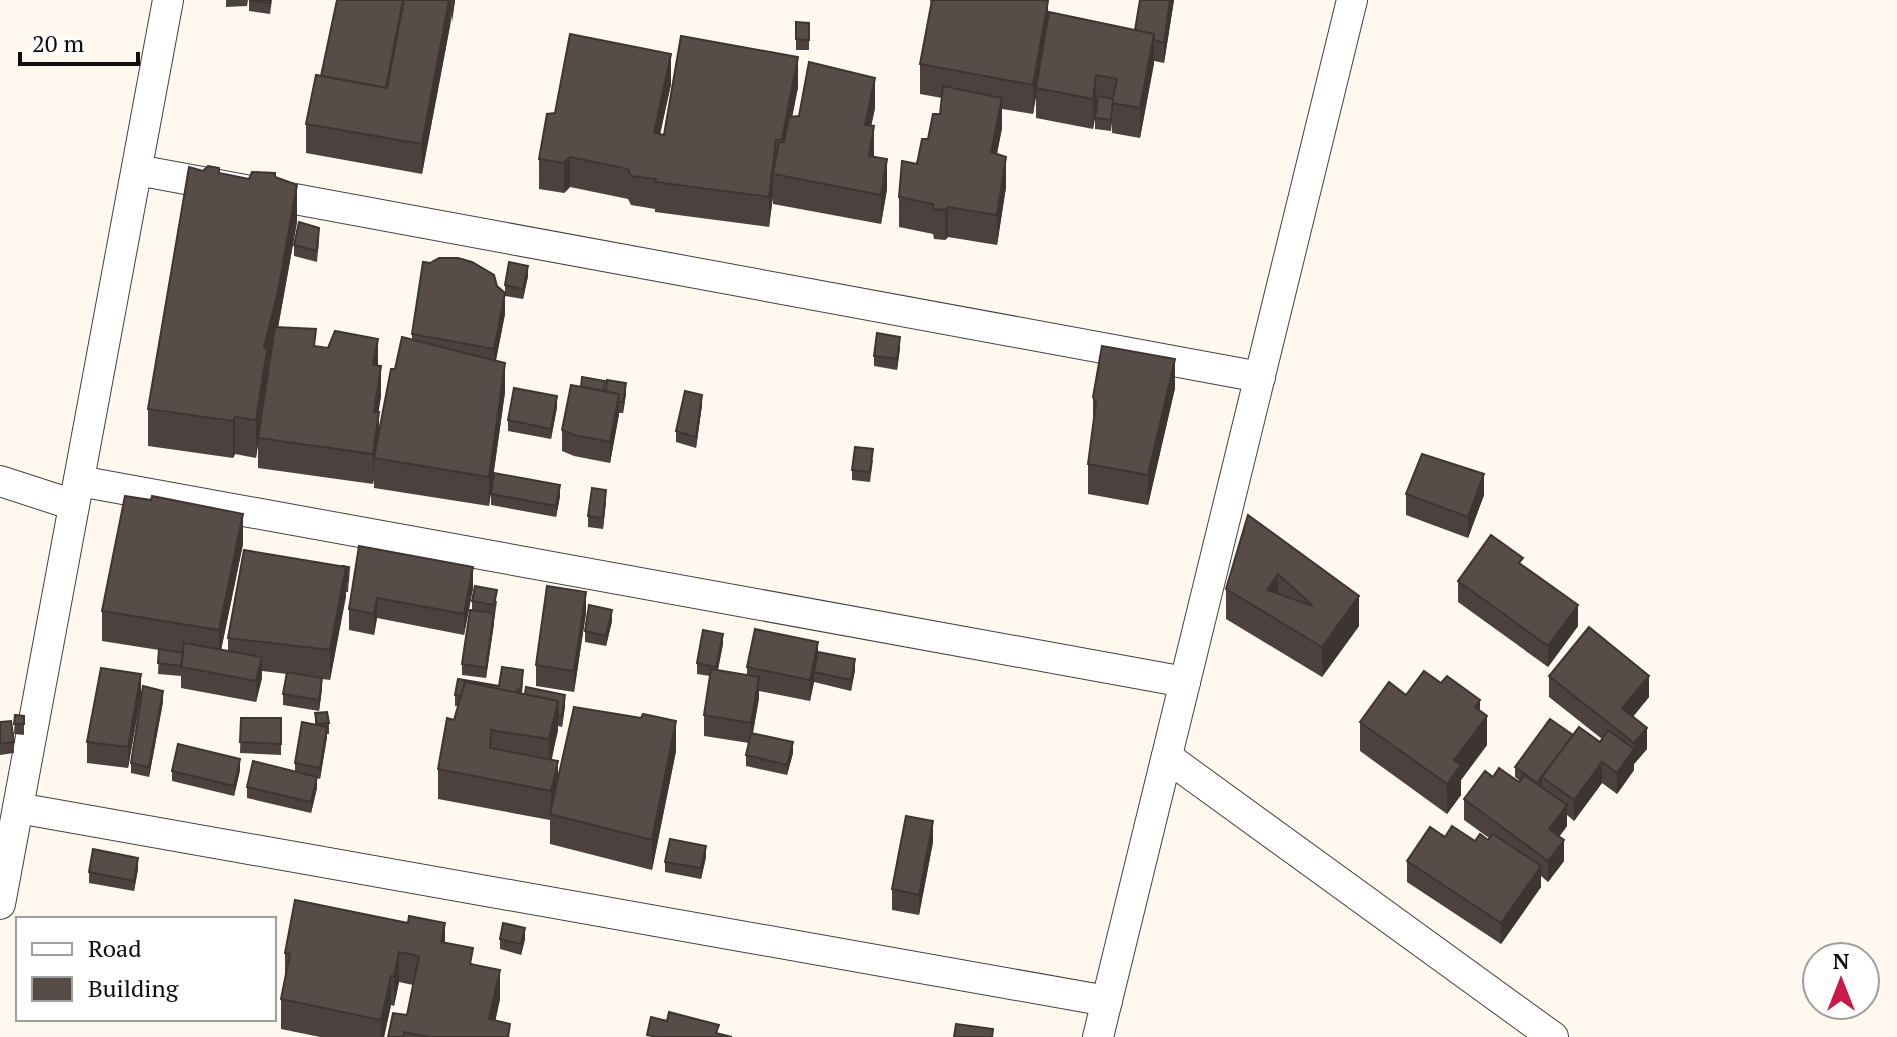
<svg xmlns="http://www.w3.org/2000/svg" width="1897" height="1037" viewBox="0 0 1897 1037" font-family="'PT Serif',serif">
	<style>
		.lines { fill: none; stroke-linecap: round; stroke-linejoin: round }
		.street-casing { stroke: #414141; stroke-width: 32 }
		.street { stroke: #fff; stroke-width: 30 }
		.wall { fill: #4c413f }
		.shaded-wall { fill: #3e3533 }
		.building { fill: #584c49; stroke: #3e3533; stroke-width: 2; fill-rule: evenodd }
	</style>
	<rect width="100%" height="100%" fill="#fff8ef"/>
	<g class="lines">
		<g class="street-casing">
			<g id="street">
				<polyline points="137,170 1260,377"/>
				<polyline points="0,481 74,505"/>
				<polyline points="79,481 1185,682"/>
				<polyline points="1167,757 1553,1037"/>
				<polyline points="18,808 1107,1001"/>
				<polyline points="0,904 168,0"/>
				<polyline points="1098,1037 1352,0"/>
			</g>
		</g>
		<use href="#street" class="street"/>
	</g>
	<g class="wall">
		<polygon points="226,0 248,0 247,6 226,7"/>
		<polygon points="249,0 272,0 270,14 249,11"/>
		<polygon points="404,0 404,4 455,0 422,174 306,153 306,124 321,76"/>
		<polygon points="930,0 1048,0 1048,20 1135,30 1174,0 1164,63 1154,61 1140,138 1112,133 1112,123 1111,131 1095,129 1095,119 1093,129 1036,118 1036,93 1033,114 1002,109 1002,128 997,154 1006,187 997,245 948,237 945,240 934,239 933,234 899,227 899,197 940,114 942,98 920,94 920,64 931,4"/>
		<polygon points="796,22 809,23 809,50 796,50"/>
		<polygon points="671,84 660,134 664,135 798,87 792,117 875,108 871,126 874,157 887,189 881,224 773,204 773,196 769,227 655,212 655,209 631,205 628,199 570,187 564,193 539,189 539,159 555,113"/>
		<polygon points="203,171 249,179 275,177 297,222 278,327 316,346 378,366 381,396 378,412 379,432 395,369 412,340 412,334 497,286 505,292 505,285 528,276 523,299 505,296 505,314 496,360 505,392 489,506 374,488 374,480 373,484 258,468 258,442 256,458 235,454 233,458 148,446 148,409"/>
		<polygon points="319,239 317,262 294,256 294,245"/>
		<polygon points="900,348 897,370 874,366 874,356"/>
		<polygon points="605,381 606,392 626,394 623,413 619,413 610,463 574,456 562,451 562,430 581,387"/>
		<polygon points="1175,388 1148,505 1088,494 1088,464 1093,425 1093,397"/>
		<polygon points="702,405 696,448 676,442 676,431"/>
		<polygon points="557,407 551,439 508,431 508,420"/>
		<polygon points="873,460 870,482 852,480 852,470"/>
		<polygon points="491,494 560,496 556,517 491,505"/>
		<polygon points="1406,494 1484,495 1468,538 1406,515"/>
		<polygon points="606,501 603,529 588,527 588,516"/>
		<polygon points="1248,515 1359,626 1322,677 1226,619 1226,589"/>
		<polygon points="243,544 221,650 228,651 228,638 349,578 348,592 346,592 330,680 322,679 322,689 319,711 283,705 283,694 287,674 262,671 262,678 256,702 181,688 181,676 158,674 159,650 102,641 102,611"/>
		<polygon points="359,546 473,588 464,635 377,618 374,635 349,630 349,609"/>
		<polygon points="1523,566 1578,626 1548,667 1458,602 1458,581"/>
		<polygon points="472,601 497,601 486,678 462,675 462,664 472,610"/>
		<polygon points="586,613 574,692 536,686 536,665"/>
		<polygon points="612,621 606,646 585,642 585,631"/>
		<polygon points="723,644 718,670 747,675 747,667 818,652 855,670 851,691 814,682 810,701 759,691 759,698 753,733 793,753 787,775 746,766 746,755 749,743 704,736 704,715 710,676 697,674 697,663"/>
		<polygon points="1549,676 1649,697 1633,717 1647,749 1634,764 1634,770 1617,794 1602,783 1574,821 1567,815 1567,826 1559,837 1564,861 1548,882 1541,876 1541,887 1501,944 1407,882 1407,861 1445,837 1475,841 1488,840 1489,838 1464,820 1464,799 1493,777 1519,782 1520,781 1515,777 1515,767 1573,735 1600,742 1602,739 1549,697"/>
		<polygon points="523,680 522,694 565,706 562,727 558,726 552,759 558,779 676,751 652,870 550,844 550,820 438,799 438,769 458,706 455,706 455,695"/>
		<polygon points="141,695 128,768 87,763 87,742"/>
		<polygon points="163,702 149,777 131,773 131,763"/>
		<polygon points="1480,711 1487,745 1461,780 1461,795 1447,814 1360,751 1360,722"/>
		<polygon points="315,713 329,723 329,734 327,734 320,779 317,778 317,788 311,813 247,798 247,787 295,772 295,763 315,725"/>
		<polygon points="15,715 24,716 24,735 14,734"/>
		<polygon points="241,718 281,718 281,755 240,753"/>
		<polygon points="0,722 14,742 14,753 0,755"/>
		<polygon points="240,770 234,796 172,781 172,771"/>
		<polygon points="933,842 919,915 892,910 892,889"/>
		<polygon points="706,857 701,879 665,872 665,862"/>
		<polygon points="138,869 134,891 89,883 89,872"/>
		<polygon points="500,939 525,939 521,955 500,949"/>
		<polygon points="445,942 473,964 500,999 495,1020 510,1037 388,1037 407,1015 413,985 399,982 394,1006 391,1005 384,1037 320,1037 281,1029 281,999 285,981 285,953"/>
	</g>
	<g class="shaded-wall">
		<polygon points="403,0 404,17 385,111 385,90"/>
		<polygon points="449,0 450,25 422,174 422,144"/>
		<polygon points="454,0 455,0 452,23 452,12"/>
		<polygon points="1046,0 1048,0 1048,31 1033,114 1033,85"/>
		<polygon points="1170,0 1174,0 1164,63 1164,43"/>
		<polygon points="1154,34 1154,64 1140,138 1140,108"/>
		<polygon points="671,54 671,84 654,162 654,133"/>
		<polygon points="798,57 798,87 782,169 782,139"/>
		<polygon points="1096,75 1096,105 1093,129 1093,99"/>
		<polygon points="875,78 875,108 865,155 865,125"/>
		<polygon points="1002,98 1002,128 991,182 991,152"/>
		<polygon points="874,126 874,156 869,185 869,156"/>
		<polygon points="776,140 776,170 773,174 773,196 769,227 769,197"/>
		<polygon points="570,157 570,187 564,193 564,163"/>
		<polygon points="1006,157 1006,187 997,245 997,215"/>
		<polygon points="887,159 887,189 881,224 881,195"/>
		<polygon points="297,185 297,222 278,328 267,369 267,387 256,458 256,420 264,347"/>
		<polygon points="948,207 948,237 945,240 945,210"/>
		<polygon points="528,266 528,276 523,299 523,289"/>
		<polygon points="505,293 505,314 494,370 494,349"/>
		<polygon points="900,337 900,348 897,370 897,359"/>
		<polygon points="378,339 378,369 373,365"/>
		<polygon points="1175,359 1175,388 1148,505 1148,475"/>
		<polygon points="505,363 505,392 489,506 489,477"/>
		<polygon points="381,366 381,396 374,441 374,412"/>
		<polygon points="626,383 626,394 623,413 623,402"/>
		<polygon points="619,394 619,415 610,463 610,442"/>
		<polygon points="702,395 702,405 696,448 696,437"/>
		<polygon points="557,396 557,407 551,439 551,429"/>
		<polygon points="379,412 379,441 374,458 373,484 373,454"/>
		<polygon points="235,417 235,454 233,458 233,421"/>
		<polygon points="1484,474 1484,495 1468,538 1468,517"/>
		<polygon points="560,485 560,496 556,517 556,506"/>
		<polygon points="606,490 606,501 603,529 603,518"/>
		<polygon points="243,514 243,544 219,660 219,630"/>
		<polygon points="346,567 346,597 330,680 330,650"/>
		<polygon points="473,567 473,588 464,635 464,614"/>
		<polygon points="1278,574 1278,604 1267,590"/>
		<polygon points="586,592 586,613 574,692 574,671"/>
		<polygon points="1359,596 1359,626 1322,677 1322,647"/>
		<polygon points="377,598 377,618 374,635 374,614"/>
		<polygon points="1578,605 1578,626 1548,667 1548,646"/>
		<polygon points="612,610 612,621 606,646 606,636"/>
		<polygon points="494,613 494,624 486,678 486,668"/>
		<polygon points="723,634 723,644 716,678 716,667"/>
		<polygon points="818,642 818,663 814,672 814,682 810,701 810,680"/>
		<polygon points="262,657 262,678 256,702 256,681"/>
		<polygon points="855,659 855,670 851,691 851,680"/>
		<polygon points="141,674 141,695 128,768 128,747"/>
		<polygon points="1649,676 1649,697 1622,729 1622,708"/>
		<polygon points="759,677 759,698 751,743 751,723"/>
		<polygon points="322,678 322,689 319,711 319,700"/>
		<polygon points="163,691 163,702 149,777 149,767"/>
		<polygon points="565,695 565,706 562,727 562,716"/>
		<polygon points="1480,700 1480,725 1487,716 1487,745 1461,780 1461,795 1447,814 1447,784 1454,760 1475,707"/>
		<polygon points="558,701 558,731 549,769 549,739"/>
		<polygon points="676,721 676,751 652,870 652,840"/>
		<polygon points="327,727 327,738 320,779 320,768"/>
		<polygon points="1647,728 1647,749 1634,764 1634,770 1617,794 1617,773 1634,749 1634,743"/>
		<polygon points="1573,735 1542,777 1542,787 1537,794 1537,783"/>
		<polygon points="793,742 793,753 787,775 787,765"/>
		<polygon points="240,759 240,770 234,796 234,786"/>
		<polygon points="558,761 558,790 551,814 551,791"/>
		<polygon points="1602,762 1602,783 1574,821 1574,800"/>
		<polygon points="317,777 317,788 311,813 311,802"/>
		<polygon points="1567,805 1567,826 1549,850 1549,829"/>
		<polygon points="933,821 933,842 919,915 919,895"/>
		<polygon points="1564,840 1564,861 1548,882 1548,861"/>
		<polygon points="706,846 706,857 701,879 701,868"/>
		<polygon points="138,858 138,869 134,891 134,881"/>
		<polygon points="1541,866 1541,887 1501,944 1501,923"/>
		<polygon points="445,923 445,953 441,942"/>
		<polygon points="525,928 525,939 521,955 521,944"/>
		<polygon points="399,952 399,982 394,1006 394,976"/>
		<polygon points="500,970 500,999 492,1037 489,1019"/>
		<polygon points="391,976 391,1005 384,1037 381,1037 381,1020"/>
	</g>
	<g class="building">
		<polygon points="249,0 270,0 270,3"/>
		<polygon points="337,0 403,0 386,88 321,76"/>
		<polygon points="404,0 449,0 422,144 306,124 316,75 387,88"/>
		<polygon points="450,0 454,0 452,12 450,12"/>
		<polygon points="932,0 1042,0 1048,1 1033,85 920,64"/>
		<polygon points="1140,0 1170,0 1164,43 1154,40 1154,34 1135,30"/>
		<polygon points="1049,12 1154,34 1140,108 1112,103 1117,79 1096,75 1093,99 1036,88"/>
		<polygon points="796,22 809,23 809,40 796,39"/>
		<polygon points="570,34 671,54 654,133 664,135 681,36 798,57 782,139 776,140 769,197 655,182 656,179 631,176 628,169 570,157 564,163 539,159 547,114 555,113"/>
		<polygon points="809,62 875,78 865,125 874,126 869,156 887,159 881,195 773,174 779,142 784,142 789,117 799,116"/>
		<polygon points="943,86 1002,98 991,152 1006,157 997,215 948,207 945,210 934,209 933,204 899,197 902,161 917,164 922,139 928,139 933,114 940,114"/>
		<polygon points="1098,96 1113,99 1111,120 1095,118"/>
		<polygon points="208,166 219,168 219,173 249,179 252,172 275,173 275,177 297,185 278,291 264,347 267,350 256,420 235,417 233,421 148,409 189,167 203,171"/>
		<polygon points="299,222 319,228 317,251 294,245"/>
		<polygon points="439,258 458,258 472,262 494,275 497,286 505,293 494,349 412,334 423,262 430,263"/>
		<polygon points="509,262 528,266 523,289 505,285"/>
		<polygon points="275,327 316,329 314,346 328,348 335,331 378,339 373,365 381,366 374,412 379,412 373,454 258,438"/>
		<polygon points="877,333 900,337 897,359 874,356"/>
		<polygon points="402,337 505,363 489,477 374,458 391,369 395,369"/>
		<polygon points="1102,346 1175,359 1148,475 1088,464 1096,403 1093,397"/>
		<polygon points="582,377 605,381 604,391 581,387"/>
		<polygon points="607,380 626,383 623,402 619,402 619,394 606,392"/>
		<polygon points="571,385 619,394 610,442 574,435 562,430"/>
		<polygon points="514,388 557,396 551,429 508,420"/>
		<polygon points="685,391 702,395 696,437 676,431"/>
		<polygon points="855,447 873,449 870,472 852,470"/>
		<polygon points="1422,454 1484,474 1468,517 1406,494"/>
		<polygon points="494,473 560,485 556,506 491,494"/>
		<polygon points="592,488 606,490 603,518 588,516"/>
		<polygon points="125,496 151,500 152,496 243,514 219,630 102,611"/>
		<path d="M 1248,515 L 1359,596 L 1322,647 L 1226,589 ZM 1278,574 L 1313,606 L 1267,590 Z"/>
		<polygon points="1491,535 1523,558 1519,563 1578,605 1548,646 1458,581"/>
		<polygon points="359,546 473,567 464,614 377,598 374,614 349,609"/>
		<polygon points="244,550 346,567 330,650 228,638"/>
		<polygon points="341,566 349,567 348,581 346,581 346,567"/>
		<polygon points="475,586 497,590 494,605 472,601"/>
		<polygon points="547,586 586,592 574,671 536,665"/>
		<polygon points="589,605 612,610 606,636 585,631"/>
		<polygon points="470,610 494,613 486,668 462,664"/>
		<polygon points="1589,627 1649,676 1622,708 1647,728 1634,743 1549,676"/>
		<polygon points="755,629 818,642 810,680 747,667"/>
		<polygon points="703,630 723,634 716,667 697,663"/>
		<polygon points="184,643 262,657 256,681 181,667"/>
		<polygon points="159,649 183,653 181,666 158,663"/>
		<polygon points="818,652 855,659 851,680 814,672"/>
		<polygon points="502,667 523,670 521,690 518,689 517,693 465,682 461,696 455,695 458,679 499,686"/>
		<polygon points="101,668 141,674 128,747 87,742"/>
		<polygon points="711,669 759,677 751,723 704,715"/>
		<polygon points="1424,671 1441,683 1447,676 1480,700 1475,707 1487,716 1454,760 1461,765 1447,784 1360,722 1389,682 1406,695"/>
		<polygon points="287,672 322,678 319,700 283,694"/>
		<polygon points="465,682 558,701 549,739 491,730 490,748 558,761 551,791 438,769 447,718 454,720"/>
		<polygon points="143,686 163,691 149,767 131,763"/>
		<polygon points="526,687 565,695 562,716 558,716 558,701 525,694"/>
		<polygon points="574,707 641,718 643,714 676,721 652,840 550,814"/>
		<polygon points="327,712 329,723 317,724 315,713"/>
		<polygon points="15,715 24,716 24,724 14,724"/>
		<polygon points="241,718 281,718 281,744 240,742"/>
		<polygon points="1550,719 1573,735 1537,783 1515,767"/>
		<polygon points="11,721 14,742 0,744 0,722"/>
		<polygon points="302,722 327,727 320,768 295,763"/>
		<polygon points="1579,727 1600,742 1608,730 1634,749 1617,773 1602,762 1574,800 1542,777"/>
		<polygon points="751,733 793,742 787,765 746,755"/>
		<polygon points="178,744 240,759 234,786 172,771"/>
		<polygon points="253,761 317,777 311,802 247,787"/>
		<polygon points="1499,768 1519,782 1524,775 1567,805 1549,829 1564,840 1548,861 1464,799 1485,771 1493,777"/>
		<polygon points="906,816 933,821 919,895 892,889"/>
		<polygon points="1452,826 1475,841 1480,834 1488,840 1493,834 1541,866 1501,923 1407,861 1430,827 1445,837"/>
		<polygon points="670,839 706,846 701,868 665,862"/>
		<polygon points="93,849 138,858 134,881 89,872"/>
		<polygon points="295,900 408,923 409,916 445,923 441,942 473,948 470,964 500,970 489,1019 510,1024 508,1037 429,1037 404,1032 403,1037 388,1037 393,1013 407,1015 419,956 399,952 394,976 391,976 381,1020 281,999 290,954 285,953"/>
		<polygon points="503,923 525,928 521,944 500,939"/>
		<polygon points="669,1012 719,1025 716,1033 732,1037 657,1037 647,1035 651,1017 667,1021"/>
		<polygon points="956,1024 993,1029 992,1037 954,1037"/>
	</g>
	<rect x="16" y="917" width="260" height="104" fill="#ffffff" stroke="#9f9f9f" stroke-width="2"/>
	<rect x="32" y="943" width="40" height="12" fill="#ffffff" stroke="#9f9f9f" stroke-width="2"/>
	<text x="88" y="957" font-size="24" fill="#0e0e0e">Road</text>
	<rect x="32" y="977" width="40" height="24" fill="#584c49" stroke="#9f9f9f" stroke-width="2"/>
	<text x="88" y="997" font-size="24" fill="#0e0e0e">Building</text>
	<g transform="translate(1841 981)"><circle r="38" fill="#ffffff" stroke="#9f9f9f" stroke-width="2"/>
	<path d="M0-6L14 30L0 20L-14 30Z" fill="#ca1a47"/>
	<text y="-12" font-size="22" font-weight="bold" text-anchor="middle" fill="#0e0e0e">N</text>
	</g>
	<path d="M20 52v12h118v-12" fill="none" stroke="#0e0e0e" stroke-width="4"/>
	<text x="32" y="52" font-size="24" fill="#0e0e0e" stroke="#ffffff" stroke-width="6" paint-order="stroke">20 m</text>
</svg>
